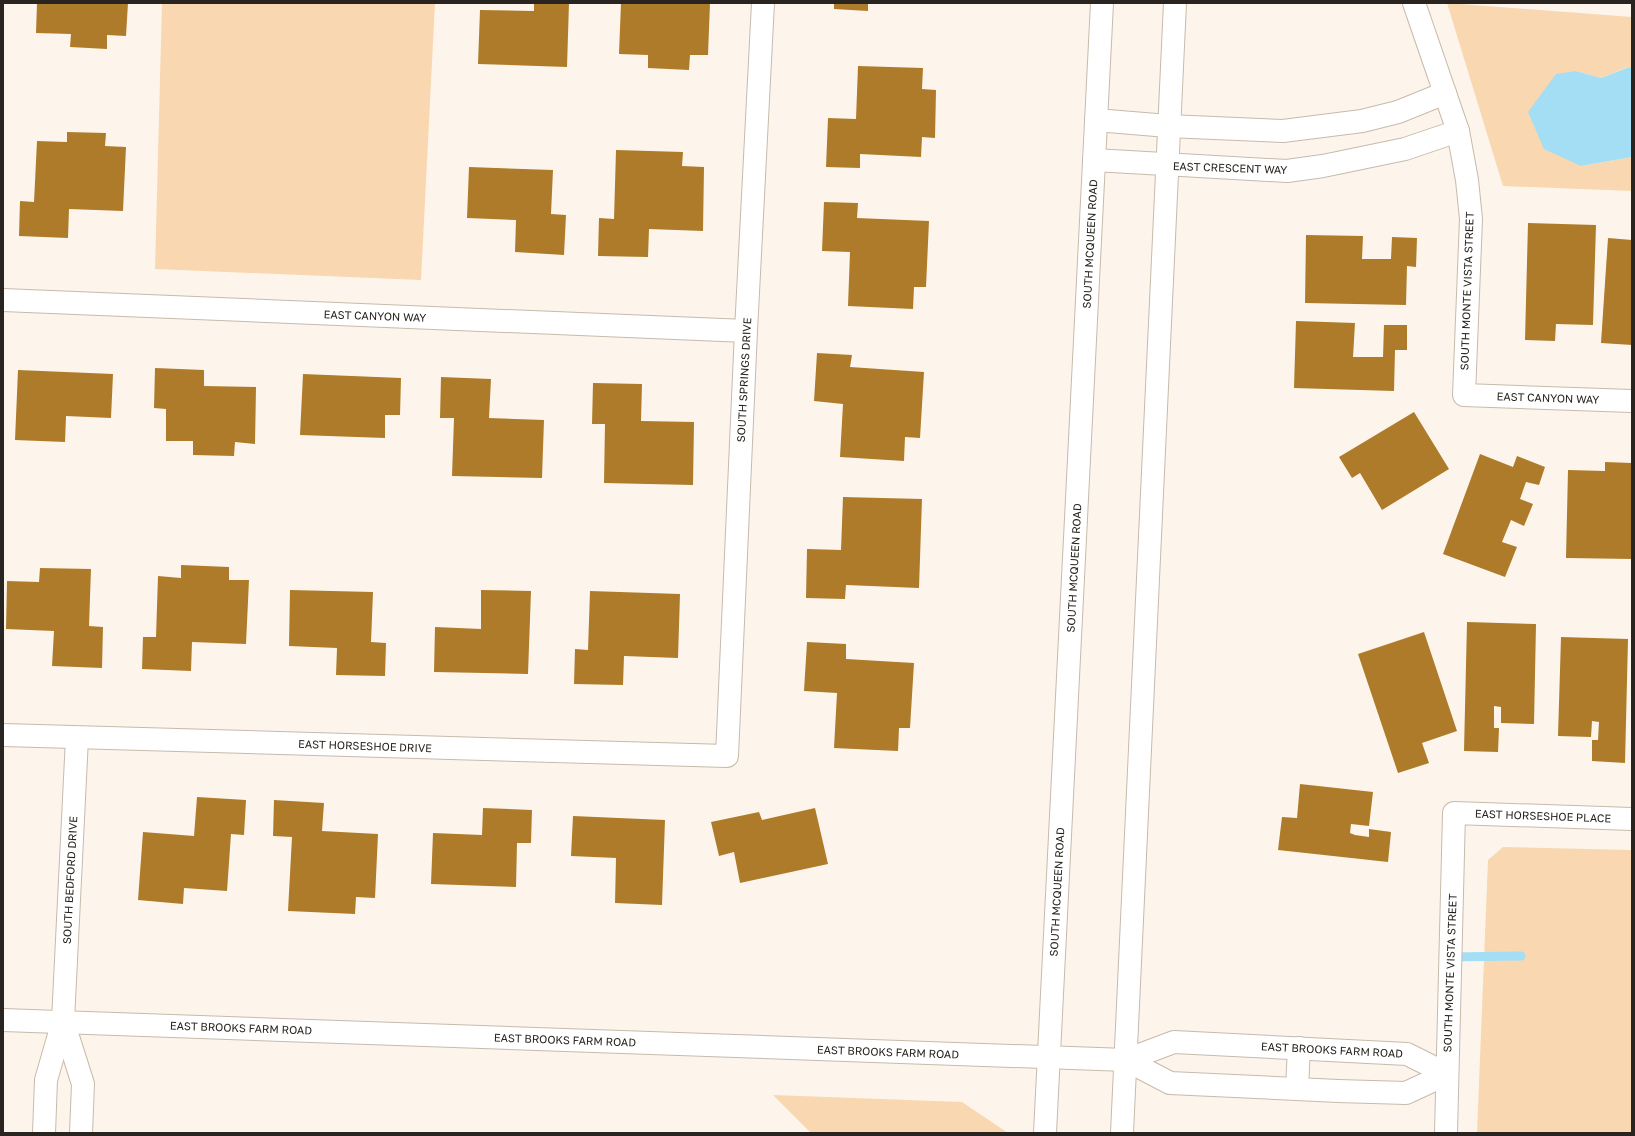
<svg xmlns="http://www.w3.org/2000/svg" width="1635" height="1136" viewBox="0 0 1635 1136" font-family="'Golos Text',sans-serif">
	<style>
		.green { fill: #f9d7b0 }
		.water { fill: #a3def5 }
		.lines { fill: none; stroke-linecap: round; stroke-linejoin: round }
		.stream { stroke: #a3def5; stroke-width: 9 }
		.building { fill: #ae7b2a }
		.street-casing { stroke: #c7baab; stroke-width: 24 }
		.secondary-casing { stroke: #c7baab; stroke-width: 24 }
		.street { stroke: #fff; stroke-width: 22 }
		.secondary { stroke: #fff; stroke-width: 22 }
		.labels { text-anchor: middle; stroke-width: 3; stroke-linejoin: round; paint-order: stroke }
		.street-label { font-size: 11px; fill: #29241f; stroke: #fff }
	</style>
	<rect width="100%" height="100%" fill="#fdf5eb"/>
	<g class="green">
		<polygon points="162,3 435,3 421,280 155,269"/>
		<polygon points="1447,3 1632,17 1632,69 1628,67 1601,78 1576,71 1581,166 1632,157 1632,191 1503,186"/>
		<polygon points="1503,847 1632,850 1632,1133 1477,1133 1488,860"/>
		<polygon points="773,1095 962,1102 1008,1133 811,1133"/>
	</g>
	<polygon class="water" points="1629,67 1632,69 1632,157 1581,166 1544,149 1528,112 1556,74 1576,71 1601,78"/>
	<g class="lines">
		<polyline class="stream" points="1450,957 1521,956"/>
	</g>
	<g class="building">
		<polygon points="37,3 128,3 126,36 107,35 107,49 70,47 71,34 36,33"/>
		<polygon points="534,3 569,3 567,67 478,64 480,10 534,11"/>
		<polygon points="621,3 710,3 708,55 690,55 689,70 648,68 648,55 619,54"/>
		<polygon points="834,3 868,3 868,11 834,9"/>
		<polygon points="858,66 923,68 922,89 936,90 935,138 922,137 921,157 860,154 860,168 826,167 828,118 856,119"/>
		<polygon points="67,132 106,133 105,146 126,147 123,211 69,209 68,238 19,236 20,201 34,202 37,141 67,142"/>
		<polygon points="616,150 683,152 682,166 704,167 703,231 649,229 648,257 598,256 599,218 614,219"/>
		<polygon points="469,167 553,170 551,214 566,215 564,255 515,252 516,220 467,218"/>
		<polygon points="824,202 858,203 857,218 929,221 926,287 914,287 913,309 848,306 850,252 822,251"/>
		<polygon points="1528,223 1596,225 1593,325 1556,324 1555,341 1525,340"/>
		<polygon points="1306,235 1363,236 1362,259 1391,259 1392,237 1417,238 1416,267 1407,266 1406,305 1305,303"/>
		<polygon points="1608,238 1632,240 1632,345 1601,343"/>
		<polygon points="1296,321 1355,323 1353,357 1383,357 1384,325 1407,325 1407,350 1395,350 1394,391 1294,388"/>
		<polygon points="817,353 852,355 850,367 924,372 920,438 905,437 904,461 840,457 843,404 814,401"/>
		<polygon points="155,368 204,370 204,386 256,387 255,444 235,442 234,456 193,455 193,441 166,441 166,409 154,408"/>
		<polygon points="18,370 113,374 111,418 66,416 65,442 15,440"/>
		<polygon points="303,374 401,378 400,415 385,415 385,438 300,435"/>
		<polygon points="441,377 491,379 489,418 544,420 542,478 452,476 454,418 440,418"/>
		<polygon points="593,383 642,384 641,421 694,422 693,485 604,483 605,424 592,424"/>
		<polygon points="1414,412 1449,469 1382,510 1360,473 1352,478 1339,457"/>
		<polygon points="1480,454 1513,467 1517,456 1545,467 1539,485 1526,482 1520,499 1533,504 1524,526 1511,520 1502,542 1517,547 1505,577 1443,554"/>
		<polygon points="1605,462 1632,463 1632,559 1566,558 1568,470 1605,471"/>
		<polygon points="843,497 922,499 919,588 846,585 845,599 806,598 807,549 841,550"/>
		<polygon points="181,565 229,567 229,580 249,580 246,644 192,642 191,671 142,669 143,637 156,637 158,576 181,578"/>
		<polygon points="40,568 91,569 89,626 103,627 102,668 52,666 54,631 6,629 7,581 39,582"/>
		<polygon points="290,590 373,592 371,642 386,643 385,676 336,675 337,648 289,646"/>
		<polygon points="481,590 531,591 528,674 434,672 435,627 481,629"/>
		<polygon points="590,591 680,594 678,658 624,656 623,685 574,684 575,649 588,650"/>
		<polygon points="1467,622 1536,624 1534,724 1501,723 1501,707 1494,706 1494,728 1499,728 1498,752 1464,751"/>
		<polygon points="1424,632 1457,731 1422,743 1429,763 1398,773 1358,654"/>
		<polygon points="1561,637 1628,639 1625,763 1592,761 1592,740 1598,740 1599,722 1592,721 1591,737 1558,736"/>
		<polygon points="807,642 846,644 846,659 914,663 910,728 899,728 898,751 834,748 837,693 804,691"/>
		<polygon points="1300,784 1373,792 1369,826 1351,824 1350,833 1355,835 1369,837 1369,829 1391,832 1388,862 1278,850 1282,817 1297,818"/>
		<polygon points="197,797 246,800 244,835 231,834 227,891 184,888 183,904 138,900 143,832 194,836"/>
		<polygon points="274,800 324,803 322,831 378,834 375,898 356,897 355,914 288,911 292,837 273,836"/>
		<polygon points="483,808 532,810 531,843 517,843 516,887 431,884 433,833 482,835"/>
		<polygon points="815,808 828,864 740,883 734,852 719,856 711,822 759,812 762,820"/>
		<polygon points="573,816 665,820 662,905 615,903 616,858 571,856"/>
	</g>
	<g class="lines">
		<g class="street-casing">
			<g id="street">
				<polyline points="1414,3 1458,131 1467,180 1471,219 1464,395 1632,401"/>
				<polyline points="1096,120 1168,126 1283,131 1362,121 1398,112 1445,93"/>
				<polyline points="1094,160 1287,171 1323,166 1405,149 1458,131"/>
				<polyline points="3,300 746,331"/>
				<polyline points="3,735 727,756 746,331 763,3"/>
				<polyline points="3,1020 1126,1060 1174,1042 1407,1054 1447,1074"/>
				<polyline points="63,1021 83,1084 81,1133"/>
				<polyline points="1126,1060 1170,1083 1338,1091 1406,1093 1447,1074"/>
				<polyline points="1297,1088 1299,1048"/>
				<polyline points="44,1133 46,1080 63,1021 77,738"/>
				<polyline points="1446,1133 1454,813 1632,819"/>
			</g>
		</g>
		<g class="secondary-casing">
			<g id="secondary">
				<polyline points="1045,1133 1102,3"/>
				<polyline points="1122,1133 1175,3"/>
			</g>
		</g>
		<use href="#street" class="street"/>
		<use href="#secondary" class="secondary"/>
	</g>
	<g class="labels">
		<g class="street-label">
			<text transform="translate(1230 168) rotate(2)" y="4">EAST CRESCENT WAY</text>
			<text transform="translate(1090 244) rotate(-87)" y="4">SOUTH MCQUEEN ROAD</text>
			<text transform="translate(1467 291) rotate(-88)" y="4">SOUTH MONTE VISTA STREET</text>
			<text transform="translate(375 316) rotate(2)" y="4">EAST CANYON WAY</text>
			<text transform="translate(744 380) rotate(-87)" y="4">SOUTH SPRINGS DRIVE</text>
			<text transform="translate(1548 398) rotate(2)" y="4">EAST CANYON WAY</text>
			<text transform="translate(1074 568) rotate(-87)" y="4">SOUTH MCQUEEN ROAD</text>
			<text transform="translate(365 746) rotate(2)" y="4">EAST HORSESHOE DRIVE</text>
			<text transform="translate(1543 816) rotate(2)" y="4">EAST HORSESHOE PLACE</text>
			<text transform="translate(70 880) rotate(-87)" y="4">SOUTH BEDFORD DRIVE</text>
			<text transform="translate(1057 892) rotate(-87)" y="4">SOUTH MCQUEEN ROAD</text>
			<text transform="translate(1450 973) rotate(-88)" y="4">SOUTH MONTE VISTA STREET</text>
			<text transform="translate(241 1028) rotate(2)" y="4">EAST BROOKS FARM ROAD</text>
			<text transform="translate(565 1040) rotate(2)" y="4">EAST BROOKS FARM ROAD</text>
			<text transform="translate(1332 1050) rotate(3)" y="4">EAST BROOKS FARM ROAD</text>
			<text transform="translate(888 1052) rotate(2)" y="4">EAST BROOKS FARM ROAD</text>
		</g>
	</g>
	<rect width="1635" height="1136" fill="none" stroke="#29241f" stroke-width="8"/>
</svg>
